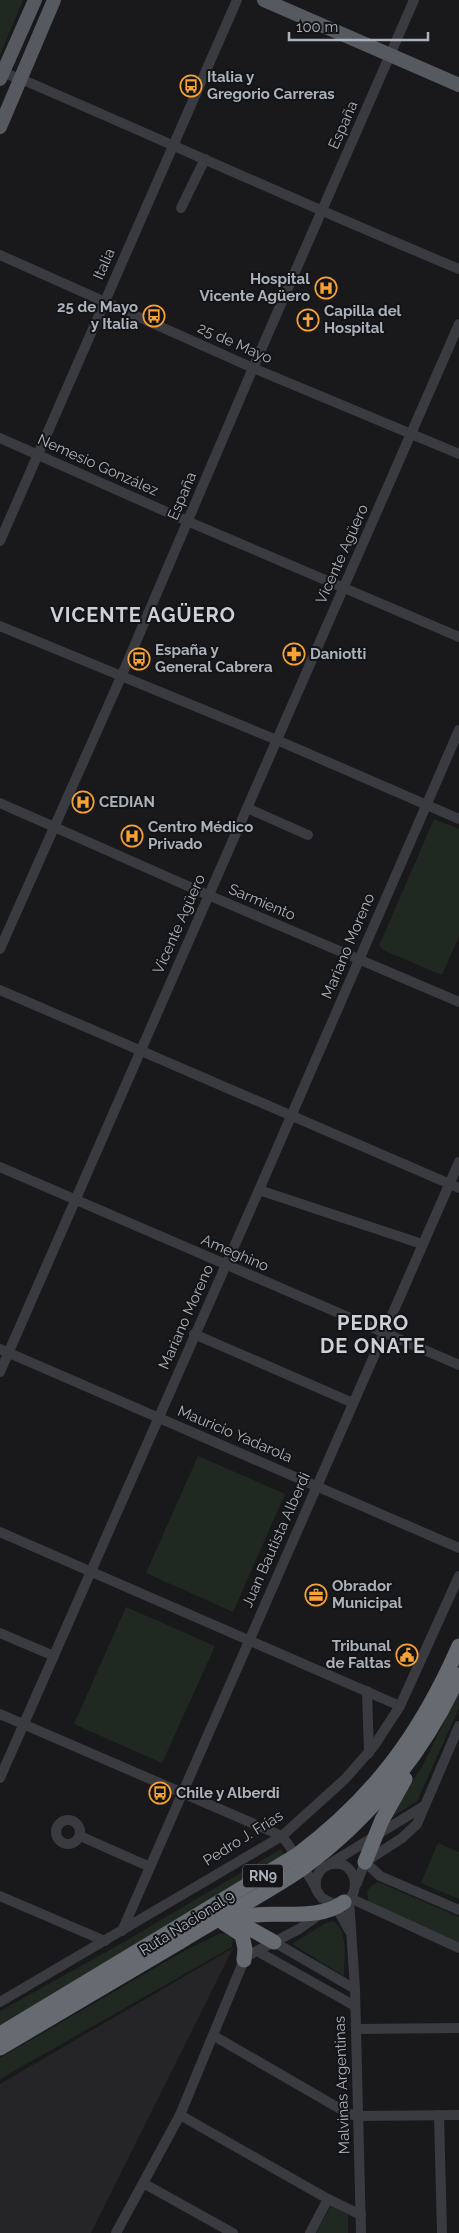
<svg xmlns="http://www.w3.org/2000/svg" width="459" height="2233" viewBox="0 0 459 2233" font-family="Raleway,sans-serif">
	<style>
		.built { fill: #252528 }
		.green { fill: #202921 }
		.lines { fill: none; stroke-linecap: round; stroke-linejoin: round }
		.minor { stroke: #3a3b40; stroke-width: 10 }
		.major { stroke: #56595f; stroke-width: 14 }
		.highway { stroke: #666a71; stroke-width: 15 }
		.labels { text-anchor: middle; stroke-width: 4; stroke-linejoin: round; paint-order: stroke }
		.shield { fill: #141416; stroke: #7e838a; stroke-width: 1 }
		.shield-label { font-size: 14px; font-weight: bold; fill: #abb2bb }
		.poi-label { font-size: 15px; font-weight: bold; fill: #abb2bb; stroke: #141416; text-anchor: start }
		.street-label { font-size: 15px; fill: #abb2bb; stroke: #141416 }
		.district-label { font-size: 20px; font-weight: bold; letter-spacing: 1px; fill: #ccd0d7; stroke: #141416 }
	</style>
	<rect width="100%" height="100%" fill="#19191b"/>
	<polygon class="built" points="233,1948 91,2233 0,2233 0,2084"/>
	<g class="green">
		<polygon points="0,0 23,0 0,55"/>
		<polygon points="434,819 459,829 459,936 442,975 385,951 379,946"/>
		<polygon points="198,1456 285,1494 233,1612 146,1573"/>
		<polygon points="126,1607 215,1646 162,1763 74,1724"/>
		<polygon points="459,1691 459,1708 417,1801 386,1821 422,1767"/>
		<polygon points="438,1843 459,1852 459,1899 421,1883"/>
		<polygon points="281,1849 286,1857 0,2025 0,2011 124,1942"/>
		<polygon points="378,1882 459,1917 459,1943 369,1903 367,1892 371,1886"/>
		<path d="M 333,1921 C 349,1931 344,1959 344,1976 L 292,1944 L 324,1924 Z"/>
		<polygon points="226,1933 233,1938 232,1947 0,2079 0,2058 184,1951 219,1934"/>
		<polygon points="331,2206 348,2215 348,2233 316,2233"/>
	</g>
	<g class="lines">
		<g class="minor">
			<path d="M 3,73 L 21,79 C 167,142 312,208 459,269"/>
			<polyline points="181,208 205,159"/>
			<polyline points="0,255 253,368 459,454"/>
			<polyline points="0,438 187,521 459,637"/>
			<polyline points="0,541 237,0"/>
			<polyline points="0,626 277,740 459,819"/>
			<polyline points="0,803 208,895 459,1002"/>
			<polyline points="247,808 308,835"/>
			<polyline points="0,949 121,677 253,368 414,0"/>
			<polyline points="0,990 459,1188"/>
			<polyline points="0,1167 459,1365"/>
			<polyline points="259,1190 422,1244"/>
			<polyline points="194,1334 353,1403"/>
			<polyline points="0,1349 459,1548"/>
			<polyline points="0,1372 459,324"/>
			<polyline points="0,1532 400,1706"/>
			<polyline points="0,1633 54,1656"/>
			<polyline points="367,1691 369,1753"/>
			<path d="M 0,1714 L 282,1836 C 293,1850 302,1866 312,1881 C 315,1886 317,1893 322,1898 C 325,1900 329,1902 332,1903 C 356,1909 363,1876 344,1865 C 327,1860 314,1871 316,1888"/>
			<polyline points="0,1778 259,1190 459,730"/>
			<circle cx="68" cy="1832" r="12"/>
			<polyline points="80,1836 150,1867"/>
			<polyline points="365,1862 380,1876 459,1910"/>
			<polyline points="331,1863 424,1806"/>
			<polyline points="357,1883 365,1862 402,1838 417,1824 459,1726"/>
			<polyline points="0,1896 105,1941"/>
			<polyline points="350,1898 459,1948"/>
			<polyline points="349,1899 355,1989 361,2233"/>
			<polyline points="334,1903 349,1930"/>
			<polyline points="122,1931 459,1162"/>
			<polyline points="274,1942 355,1989"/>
			<polyline points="257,1951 355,2006"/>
			<polyline points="0,2002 282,1836 345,1779 374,1746 400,1706 459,1576"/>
			<polyline points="356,2029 459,2028"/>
			<polyline points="214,2036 349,2114 359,2116 459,2115"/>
			<polyline points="180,2115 328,2199 361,2215"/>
			<polyline points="439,2115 442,2233"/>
			<polyline points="143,2183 233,2233"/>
			<polyline points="116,2233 180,2115 244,1960 249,1955 299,1929 322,1913"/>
			<polyline points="310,2233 328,2199"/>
		</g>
		<g class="major">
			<polyline points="264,0 459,85"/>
			<polyline points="0,79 35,0"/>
			<polyline points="0,127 54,0"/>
		</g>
		<g class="highway">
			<polyline points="365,1862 382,1820 405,1779"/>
			<path d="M 224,1923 C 234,1920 244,1916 255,1915 C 282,1912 321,1920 344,1902"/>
			<polyline points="225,1924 247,1927 274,1942"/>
			<polyline points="227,1925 242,1935 245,1949 244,1960"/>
			<path d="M 0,2034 L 297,1855 C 374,1797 420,1735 459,1646"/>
			<path d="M 0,2048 C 61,2012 122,1976 183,1940 C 222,1916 265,1894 303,1868 C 369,1820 426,1750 459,1675"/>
		</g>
	</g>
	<defs>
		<g id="bus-ring" transform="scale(1.125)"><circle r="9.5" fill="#141416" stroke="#f6a235" stroke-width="1.5"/><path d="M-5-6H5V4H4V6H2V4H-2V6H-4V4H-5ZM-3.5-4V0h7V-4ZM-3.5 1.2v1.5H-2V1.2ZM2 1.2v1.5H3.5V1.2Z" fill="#f6a235"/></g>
		<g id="hospital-ring" transform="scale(1.125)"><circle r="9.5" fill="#141416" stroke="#f6a235" stroke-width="1.5"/><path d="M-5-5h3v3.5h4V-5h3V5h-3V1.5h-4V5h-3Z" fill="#f6a235"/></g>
		<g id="church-ring" transform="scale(1.125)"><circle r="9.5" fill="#141416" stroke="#f6a235" stroke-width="1.5"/><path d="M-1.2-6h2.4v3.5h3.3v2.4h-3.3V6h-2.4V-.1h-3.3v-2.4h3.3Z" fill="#f6a235"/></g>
		<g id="pharmacy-ring" transform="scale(1.125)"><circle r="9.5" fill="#141416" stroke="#f6a235" stroke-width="1.5"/><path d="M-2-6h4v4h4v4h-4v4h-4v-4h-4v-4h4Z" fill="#f6a235"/></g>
		<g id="office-ring" transform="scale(1.125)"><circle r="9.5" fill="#141416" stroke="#f6a235" stroke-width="1.5"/><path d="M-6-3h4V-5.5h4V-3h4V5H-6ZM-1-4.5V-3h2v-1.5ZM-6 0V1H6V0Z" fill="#f6a235"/></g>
		<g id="civic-ring" transform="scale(1.125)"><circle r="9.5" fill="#141416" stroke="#f6a235" stroke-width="1.5"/><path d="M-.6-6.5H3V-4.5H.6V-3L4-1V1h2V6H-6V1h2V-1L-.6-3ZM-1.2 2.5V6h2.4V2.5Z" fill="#f6a235"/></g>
	</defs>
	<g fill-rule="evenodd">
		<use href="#bus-ring" x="191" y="86"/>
		<use href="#hospital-ring" x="326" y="288"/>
		<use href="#bus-ring" x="154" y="316"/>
		<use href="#church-ring" x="308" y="320"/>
		<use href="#pharmacy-ring" x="294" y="654"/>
		<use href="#bus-ring" x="139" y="659"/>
		<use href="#hospital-ring" x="83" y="802"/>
		<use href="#hospital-ring" x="132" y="836"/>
		<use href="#office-ring" x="316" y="1595"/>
		<use href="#civic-ring" x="407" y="1655"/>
		<use href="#bus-ring" x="160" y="1793"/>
	</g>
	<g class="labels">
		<rect class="shield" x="243" y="1864.5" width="40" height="23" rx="4"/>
		<g class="shield-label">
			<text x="263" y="1881">RN9</text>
		</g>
		<g class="poi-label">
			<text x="207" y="82">Italia y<tspan x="207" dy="17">Gregorio Carreras</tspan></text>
			<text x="310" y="284" text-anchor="end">Hospital<tspan x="310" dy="17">Vicente Agüero</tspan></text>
			<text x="138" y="312" text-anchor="end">25 de Mayo<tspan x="138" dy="17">y Italia</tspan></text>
			<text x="324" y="316">Capilla del<tspan x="324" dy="17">Hospital</tspan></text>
			<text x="155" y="655">España y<tspan x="155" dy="17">General Cabrera</tspan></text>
			<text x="310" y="659">Daniotti</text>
			<text x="99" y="807">CEDIAN</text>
			<text x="148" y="832">Centro Médico<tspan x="148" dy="17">Privado</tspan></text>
			<text x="332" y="1591">Obrador<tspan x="332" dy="17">Municipal</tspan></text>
			<text x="391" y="1651" text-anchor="end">Tribunal<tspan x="391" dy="17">de Faltas</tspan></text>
			<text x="176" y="1798">Chile y Alberdi</text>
		</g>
		<g class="street-label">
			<text transform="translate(343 125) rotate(-66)" y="5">España</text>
			<text transform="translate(104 264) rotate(-66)" y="5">Italia</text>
			<text transform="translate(235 343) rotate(24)" y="5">25 de Mayo</text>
			<text transform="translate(98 465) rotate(24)" y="5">Nemesio González</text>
			<text transform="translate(182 496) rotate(-67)" y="5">España</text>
			<text transform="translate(342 554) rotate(-66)" y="5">Vicente Agüero</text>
			<text transform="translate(262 902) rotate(23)" y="5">Sarmiento</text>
			<text transform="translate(179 924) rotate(-66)" y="5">Vicente Agüero</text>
			<text transform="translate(348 946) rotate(-67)" y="5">Mariano Moreno</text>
			<text transform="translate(235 1253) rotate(23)" y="5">Ameghino</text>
			<text transform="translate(186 1317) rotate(-66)" y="5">Mariano Moreno</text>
			<text transform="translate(235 1434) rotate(23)" y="5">Mauricio Yadarola</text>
			<text transform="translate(276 1540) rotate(-66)" y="5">Juan Bautista Alberdi</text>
			<text transform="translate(243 1838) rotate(-32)" y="5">Pedro J. Frías</text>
			<text transform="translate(187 1923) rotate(-32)" y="5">Ruta Nacional 9</text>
			<text transform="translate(342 2085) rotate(-92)" y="5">Malvinas Argentinas</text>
		</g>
		<g class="district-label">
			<text x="143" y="622">VICENTE AGÜERO</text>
			<text x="373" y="1330">PEDRO<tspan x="373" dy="23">DE ONATE</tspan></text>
		</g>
	</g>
	<path d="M289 32v8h139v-8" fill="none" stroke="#abb2bb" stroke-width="2.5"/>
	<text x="296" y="32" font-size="15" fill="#abb2bb" stroke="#141416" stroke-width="4" paint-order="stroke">100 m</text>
</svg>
